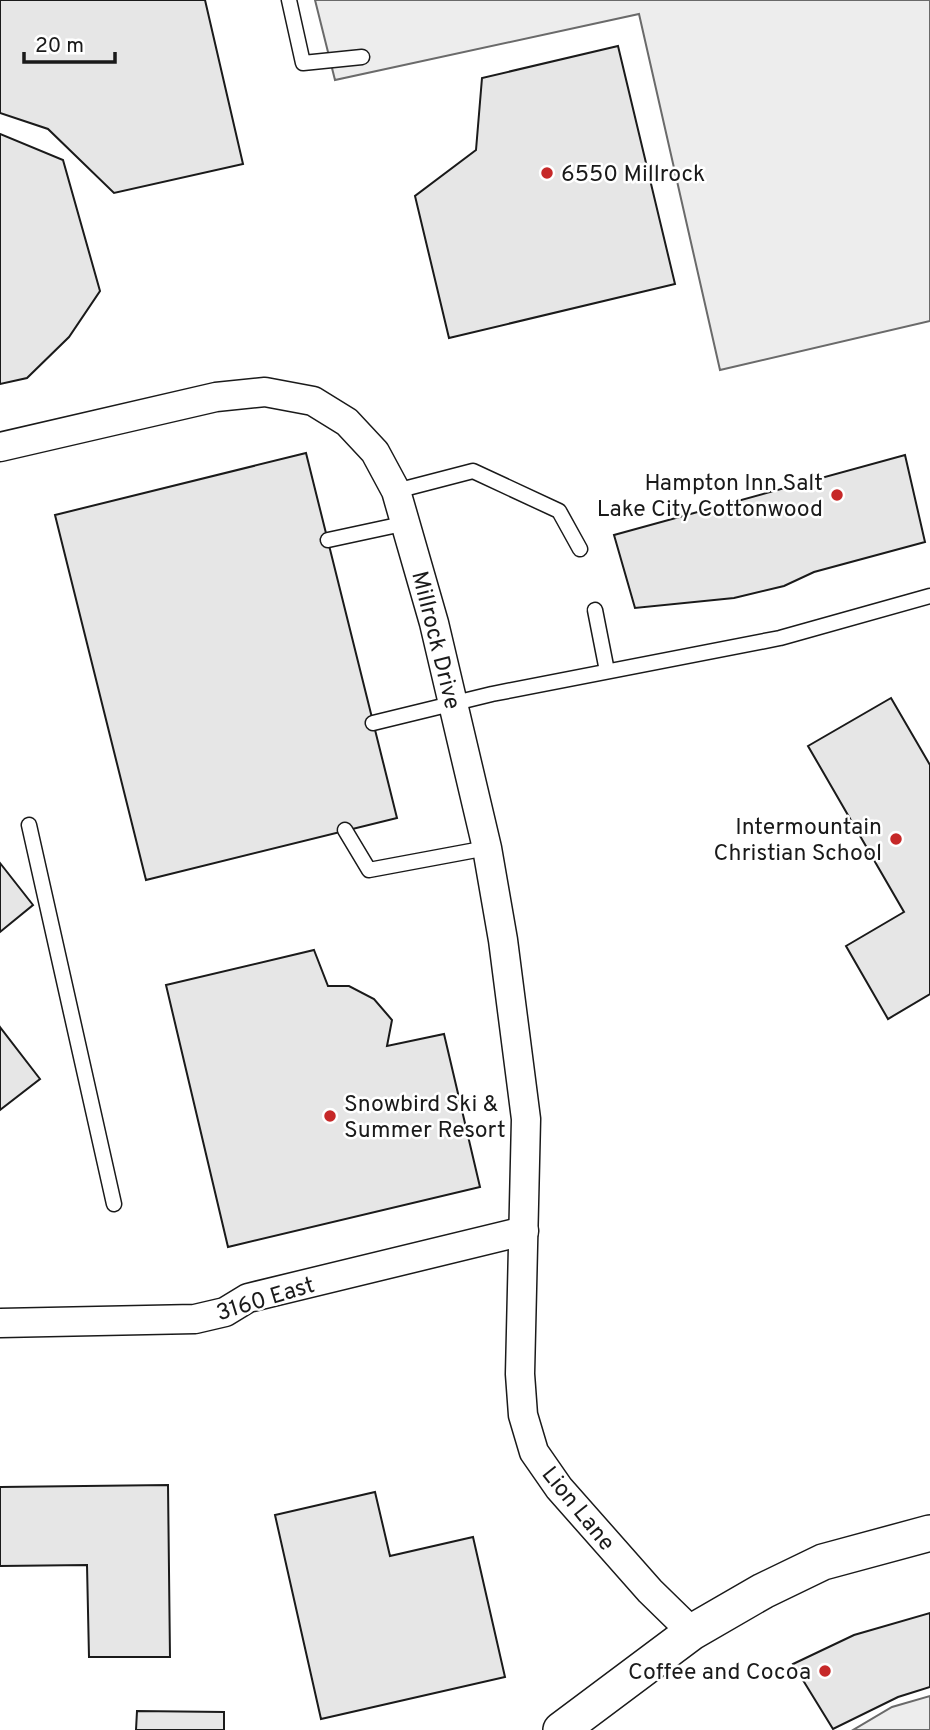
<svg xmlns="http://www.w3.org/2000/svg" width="930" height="1730" viewBox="0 0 930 1730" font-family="Overpass,sans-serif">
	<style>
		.parking { fill: #ededed; stroke: #6a6a6a; stroke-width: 2 }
		.building { fill: #e6e6e6; stroke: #1a1a1a; stroke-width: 2 }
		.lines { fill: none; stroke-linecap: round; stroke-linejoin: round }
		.service-casing { stroke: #1a1a1a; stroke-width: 17 }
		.minor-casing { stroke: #1a1a1a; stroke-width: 31 }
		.tertiary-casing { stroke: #1a1a1a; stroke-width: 38 }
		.service { stroke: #fff; stroke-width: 14 }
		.minor { stroke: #fff; stroke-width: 28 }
		.tertiary { stroke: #fff; stroke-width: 35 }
		.poi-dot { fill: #c62828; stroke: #fff; stroke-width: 2.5 }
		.labels { text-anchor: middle; stroke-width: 5; stroke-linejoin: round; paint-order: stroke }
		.poi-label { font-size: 23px; fill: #1a1a1a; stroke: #fff; text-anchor: end }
		.street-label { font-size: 23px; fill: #1a1a1a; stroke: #fff }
	</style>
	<rect width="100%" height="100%" fill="#fff"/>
	<g class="parking">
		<polygon points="315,0 930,0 930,321 720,370 639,14 335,80"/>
		<polygon points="930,1696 930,1730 853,1730 892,1707"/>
	</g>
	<g class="building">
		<polygon points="0,0 205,0 243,164 114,193 48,129 0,113"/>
		<polygon points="618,46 675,284 449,338 415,196 476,150 482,78"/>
		<polygon points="0,134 63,160 100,291 69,337 27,378 0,384"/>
		<polygon points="306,453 397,818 146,880 55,515"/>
		<polygon points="905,455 925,542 814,572 784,586 734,598 635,608 614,535"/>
		<polygon points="891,698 930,765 930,994 888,1019 846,946 904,912 808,746"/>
		<polygon points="0,863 33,905 0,932"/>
		<polygon points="314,950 328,986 349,986 374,999 392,1020 387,1046 444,1034 480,1187 228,1247 166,985"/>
		<polygon points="0,1027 40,1079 0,1110"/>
		<polygon points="168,1485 170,1657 89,1657 87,1565 0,1566 0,1487"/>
		<polygon points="375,1492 390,1556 473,1537 505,1677 321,1719 275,1515"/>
		<polygon points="930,1613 930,1687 898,1697 833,1729 793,1664 854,1635"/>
		<polygon points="137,1711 224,1712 224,1730 136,1730"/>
	</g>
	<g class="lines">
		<g class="service-casing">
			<g id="service">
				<polyline points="289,0 303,63 362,57"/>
				<polyline points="396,491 473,471 559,511 580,549"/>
				<polyline points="328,540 407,523"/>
				<polyline points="595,610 607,671"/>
				<polyline points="373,723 492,694 780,638 930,596"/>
				<polyline points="29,825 114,1204"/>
				<polyline points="345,830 369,870 487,848"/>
			</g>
		</g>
		<g class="minor-casing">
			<g id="minor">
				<polyline points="0,447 216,397 265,392 313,401 347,422 375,452 396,491 434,623 487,848 503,940 526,1119 520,1374 523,1415 534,1452 559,1488 650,1591 692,1632"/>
				<polyline points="0,1323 195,1319 225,1312 248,1298 524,1231"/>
			</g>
		</g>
		<g class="tertiary-casing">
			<polyline id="tertiary" points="561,1730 692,1632 763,1591 823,1562 930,1533"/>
		</g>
		<use href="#service" class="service"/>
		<use href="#minor" class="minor"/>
		<use href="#tertiary" class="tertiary"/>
	</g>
	<g class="poi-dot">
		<circle cx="547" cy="173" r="7"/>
		<circle cx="837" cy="495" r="7"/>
		<circle cx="896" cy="839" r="7"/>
		<circle cx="330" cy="1116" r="7"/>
		<circle cx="825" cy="1671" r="7"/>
	</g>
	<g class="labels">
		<g class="poi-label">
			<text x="561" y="181" text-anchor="start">6550 Millrock</text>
			<text x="823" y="490">Hampton Inn Salt<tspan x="823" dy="26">Lake City Cottonwood</tspan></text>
			<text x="882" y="834">Intermountain<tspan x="882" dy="26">Christian School</tspan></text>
			<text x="344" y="1111" text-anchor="start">Snowbird Ski &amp;<tspan x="344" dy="26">Summer Resort</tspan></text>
			<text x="811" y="1679">Coffee and Cocoa</text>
		</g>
		<g class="street-label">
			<text transform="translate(437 640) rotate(76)" y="8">Millrock Drive</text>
			<text transform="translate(265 1298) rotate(-17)" y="8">3160 East</text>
			<text transform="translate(579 1508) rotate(51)" y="8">Lion Lane</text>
		</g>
	</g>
	<path d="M24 52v10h91v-10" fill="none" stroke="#1a1a1a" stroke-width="3.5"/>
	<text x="35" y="52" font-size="21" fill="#1a1a1a" stroke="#ffffff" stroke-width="5" paint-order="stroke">20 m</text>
</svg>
